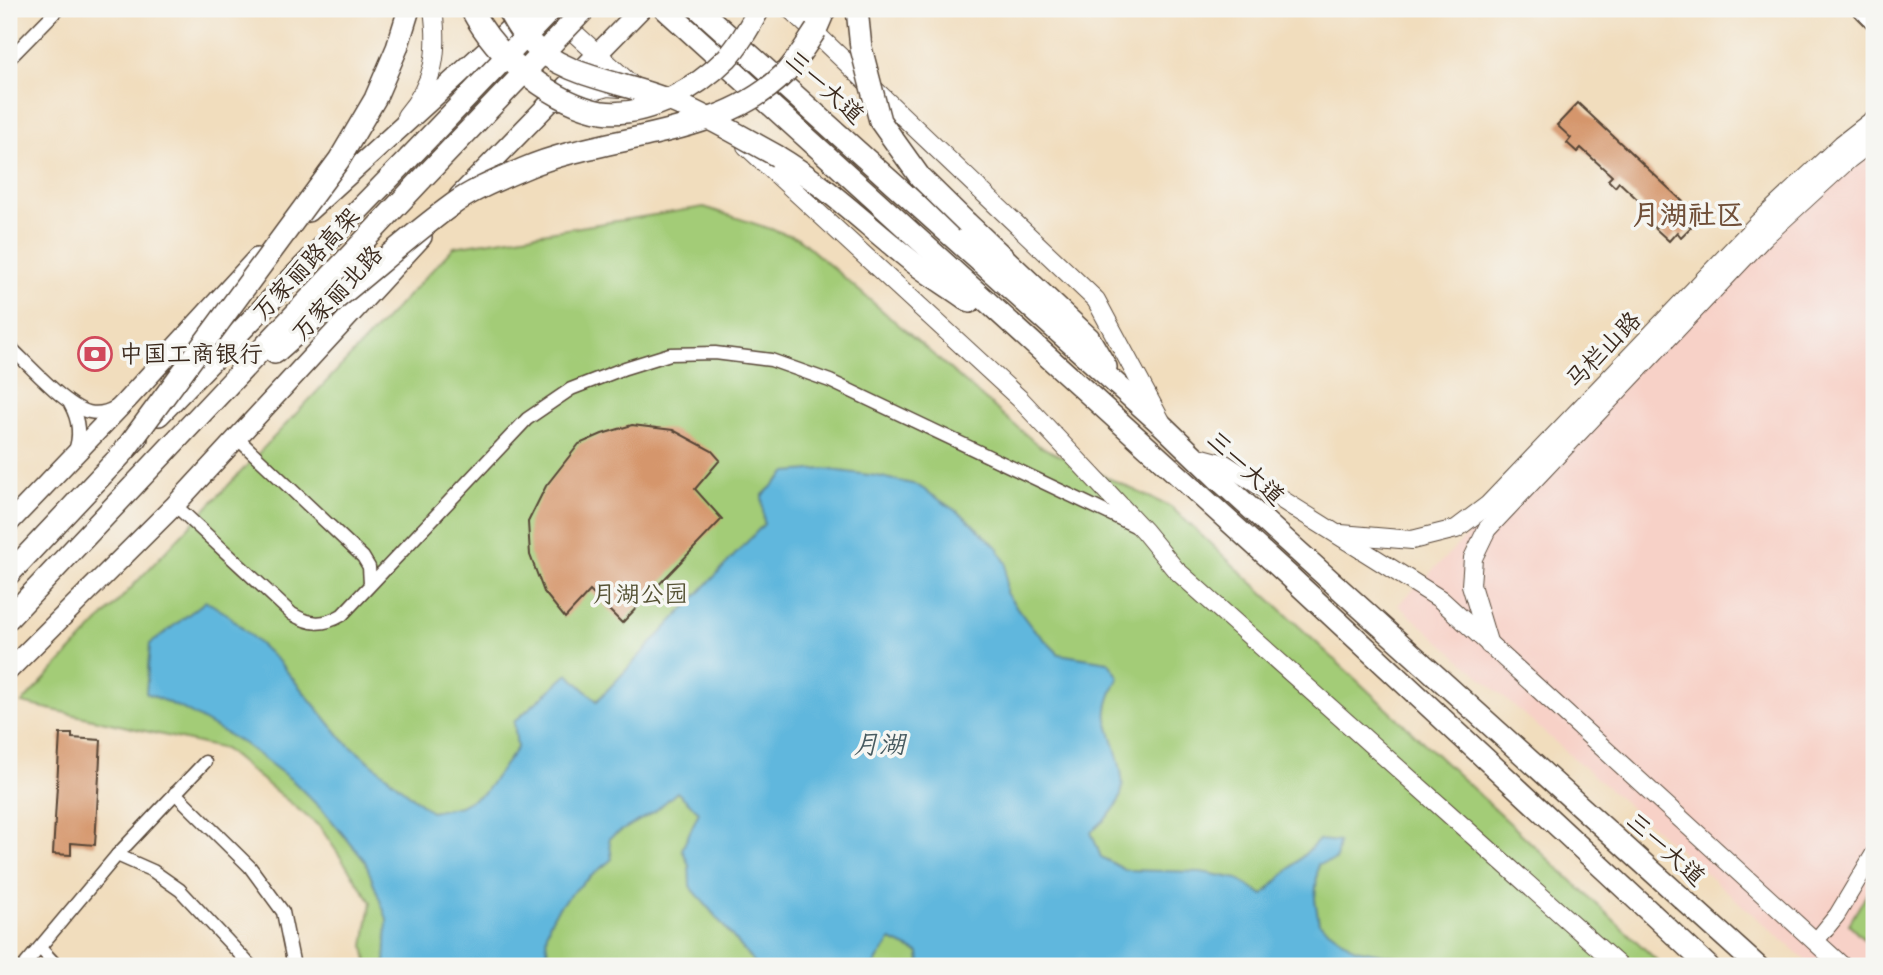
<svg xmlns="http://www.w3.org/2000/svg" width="1883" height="975" viewBox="0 0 1883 975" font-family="'Playpen Sans','LXGW WenKai TC',sans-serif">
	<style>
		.built { fill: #f7d1c7 }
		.green { fill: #a3cc77; stroke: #6f7b4a; stroke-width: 2 }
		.water { fill: #61b7dd; stroke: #4e707e; stroke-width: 2 }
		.building { fill: #d5966c }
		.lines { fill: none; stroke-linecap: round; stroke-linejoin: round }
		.minor-casing { stroke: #564536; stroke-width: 15 }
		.tertiary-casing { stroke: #564536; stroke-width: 18 }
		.secondary-casing { stroke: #564536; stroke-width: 20 }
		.primary-casing { stroke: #564536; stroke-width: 22 }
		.trunk-casing { stroke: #564536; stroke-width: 24 }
		.minor { stroke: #fff; stroke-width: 12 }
		.tertiary { stroke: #fff; stroke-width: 16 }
		.secondary { stroke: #fff; stroke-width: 18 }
		.primary { stroke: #fff; stroke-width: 19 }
		.trunk { stroke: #fff; stroke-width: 21 }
		.trunk-bridge-casing { stroke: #564536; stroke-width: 24; stroke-linecap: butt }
		.trunk-bridge { stroke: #fff; stroke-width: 21 }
		.labels { text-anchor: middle; stroke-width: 7; stroke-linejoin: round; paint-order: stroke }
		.street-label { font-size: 24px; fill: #3b2a1e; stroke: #f6f6f2 }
		.poi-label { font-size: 24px; fill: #3b2a1e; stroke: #f6f6f2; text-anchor: start }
		.park-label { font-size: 24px; fill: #555234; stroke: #f6f6f2 }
		.water-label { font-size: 26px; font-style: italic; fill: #485b61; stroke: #f6f6f2 }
		.quarter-label { font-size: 28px; font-weight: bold; fill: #715039; stroke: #f6f6f2 }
	</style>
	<rect width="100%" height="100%" fill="#f6f6f2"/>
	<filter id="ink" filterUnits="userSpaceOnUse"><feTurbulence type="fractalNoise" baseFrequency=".0143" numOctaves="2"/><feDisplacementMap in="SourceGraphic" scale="14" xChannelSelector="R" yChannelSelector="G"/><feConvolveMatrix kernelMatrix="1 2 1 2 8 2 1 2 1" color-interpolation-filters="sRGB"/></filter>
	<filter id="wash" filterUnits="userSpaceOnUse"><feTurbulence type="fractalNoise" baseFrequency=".00686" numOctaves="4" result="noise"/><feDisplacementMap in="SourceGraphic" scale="28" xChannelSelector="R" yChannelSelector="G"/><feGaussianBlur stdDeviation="1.57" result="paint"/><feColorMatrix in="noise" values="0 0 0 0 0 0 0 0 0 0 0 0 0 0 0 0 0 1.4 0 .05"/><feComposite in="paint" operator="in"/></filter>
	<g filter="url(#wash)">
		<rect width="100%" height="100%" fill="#f1ddbd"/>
		<polygon class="built" points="1874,125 1874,966 1812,966 1398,605"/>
		<g class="green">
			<polygon points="704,207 798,238 1039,446 1171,507 1663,966 368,966 364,946 371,902 320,827 224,749 22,703 454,247"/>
			<polygon points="1874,881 1874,949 1849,924"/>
		</g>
		<path class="water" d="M 824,469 L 877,476 L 917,485 L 964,516 L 997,547 L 1006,563 L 1006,593 L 1030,625 L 1059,654 L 1108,662 L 1119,677 C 1113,689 1105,705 1107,719 C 1108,726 1111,733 1113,740 C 1126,786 1131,799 1091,832 L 1101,857 L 1125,870 L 1201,872 L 1238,879 L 1263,895 L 1319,840 L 1339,842 L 1336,860 L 1318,864 L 1315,899 L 1319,923 L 1355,949 L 1409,959 L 1456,960 L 1486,966 L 920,966 L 919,953 L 891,940 L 873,966 L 757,966 L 690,886 L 689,865 L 682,849 L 699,812 L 677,792 L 654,812 L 609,838 L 612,859 C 588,880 536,913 548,951 C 549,956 553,962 556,966 L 385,966 L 387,919 L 365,861 L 327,815 L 293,781 L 244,744 L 183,709 L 146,693 L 150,644 L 206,601 L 227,614 L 280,663 L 343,740 L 431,812 L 460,806 L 484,793 L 517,748 L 514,722 L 568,674 L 597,701 L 764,524 L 762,496 L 787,472 Z"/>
		<g id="blocks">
			<g class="building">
				<polygon points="1578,103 1696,214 1687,223 1691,227 1681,237 1677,232 1669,241 1647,221 1653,214 1619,182 1615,187 1608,180 1612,176 1581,148 1577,152 1567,143 1571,138 1557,125"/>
				<polygon points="632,425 673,430 712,451 720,460 695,489 722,519 622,623 590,591 565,618 544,592 530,555 528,522 546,486 579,444 602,434"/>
				<polygon points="60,734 72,734 72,738 101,740 95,845 71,843 71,855 53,854"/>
			</g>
		</g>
	</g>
	<g filter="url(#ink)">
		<use href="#blocks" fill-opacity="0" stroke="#564536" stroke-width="2"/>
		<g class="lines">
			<g class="minor-casing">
				<g id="minor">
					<polyline points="1858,9 1874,25"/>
					<polyline points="9,59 58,9"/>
					<path d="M 9,346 C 27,363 66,407 89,412 C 99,414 107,412 115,407"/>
					<path d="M 70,404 C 79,420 81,436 74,453"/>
					<polyline points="237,438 363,557 369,567 370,584"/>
					<path d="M 175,505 L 292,614 C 311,625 323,626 342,615 L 527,419 L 571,389 L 625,368 L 670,354 L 715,353 L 771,360 L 830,381 L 1135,526"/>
					<polyline points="175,793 250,867 283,912 294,966"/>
					<polyline points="117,855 153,871 180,890 251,966"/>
					<polyline points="40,948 57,966"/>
					<polyline points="24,966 117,855 205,762"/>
				</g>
			</g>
			<g class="tertiary-casing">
				<polyline id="tertiary" points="1815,942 1837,915 1874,853"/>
			</g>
			<g class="secondary-casing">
				<g id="secondary">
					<polyline points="548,9 636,89"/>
					<polyline points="790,9 1096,300 1161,421"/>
					<polyline points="557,101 607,87 621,88"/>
					<path d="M 406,116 C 435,82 439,52 433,9"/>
					<polyline points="746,146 1020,399 1144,531 1175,569 1619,966"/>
					<polyline points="1195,456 1225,464 1440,599 1842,966"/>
					<polyline points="1341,534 1412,540 1456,529 1488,505 1759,222 1842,144 1874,119"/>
					<polyline points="1489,645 1471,585 1473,558 1487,529 1764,237 1849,159 1874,140"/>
				</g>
			</g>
			<g class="primary-casing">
				<g id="primary">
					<polyline points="459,196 641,9"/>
					<polyline points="308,212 531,9"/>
					<polyline points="9,523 126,401 257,258"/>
					<polyline points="9,670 175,505 422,237"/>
				</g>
			</g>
			<g class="trunk-casing">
				<g id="trunk">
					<polyline points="665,9 1287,574 1708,966"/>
					<polyline points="699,9 1163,426 1217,478 1757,966"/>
					<polyline points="816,30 825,9"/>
					<path d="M 777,156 C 824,184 862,221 904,255 C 925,273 949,286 970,302"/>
					<polyline points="967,223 1089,338 1106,367"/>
					<polyline points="275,353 336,299"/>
					<polyline points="159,415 409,158"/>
					<polyline points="9,574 137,438"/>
					<polyline points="9,618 422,179"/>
				</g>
			</g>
			<use href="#minor" class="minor"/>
			<use href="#tertiary" class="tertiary"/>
			<use href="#secondary" class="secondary"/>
			<use href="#primary" class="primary"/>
			<use href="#trunk" class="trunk"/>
			<g class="trunk-bridge-casing">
				<g id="trunk-bridge">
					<path d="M 471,9 C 486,37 504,58 530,77 C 550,92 577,108 602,112 C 647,118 697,88 727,58 C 740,44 750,26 759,9"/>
					<path d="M 507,9 C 513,19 519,32 528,40 C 565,79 624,81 671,101 C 708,116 742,137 777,156"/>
					<polyline points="857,9 861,48 880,121 920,177 967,223"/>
					<polyline points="409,158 552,9"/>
					<polyline points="422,179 585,9"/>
					<path d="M 336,299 C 375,268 412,234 452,205 C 472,190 500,179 523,169 C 605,133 719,140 785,73 C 797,60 806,45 816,30"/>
					<polyline points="125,450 339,160 375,99 397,48 409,9"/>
				</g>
			</g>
			<use href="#trunk-bridge" class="trunk-bridge"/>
		</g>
	</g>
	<defs>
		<g id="bank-ring" transform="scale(1.75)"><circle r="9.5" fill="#f6f6f2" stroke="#d1495b" stroke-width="1.5"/><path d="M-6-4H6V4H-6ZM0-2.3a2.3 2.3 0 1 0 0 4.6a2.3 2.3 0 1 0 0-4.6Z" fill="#d1495b"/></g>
	</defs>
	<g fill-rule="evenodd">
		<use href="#bank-ring" x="95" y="354"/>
	</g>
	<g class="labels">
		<g class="street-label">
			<text transform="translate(825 87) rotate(42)" y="8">三一大道</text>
			<text transform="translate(306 264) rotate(-47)" y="8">万家丽路高架</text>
			<text transform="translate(337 293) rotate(-47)" y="8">万家丽北路</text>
			<text transform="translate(1603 350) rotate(-46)" y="8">马栏山路</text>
			<text transform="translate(1246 468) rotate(43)" y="8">三一大道</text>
			<text transform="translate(1666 849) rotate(42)" y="8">三一大道</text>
		</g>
		<g class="poi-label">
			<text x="119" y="362">中国工商银行</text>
		</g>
		<g class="park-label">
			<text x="640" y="602">月湖公园</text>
		</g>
		<g class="water-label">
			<text x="879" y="753">月湖</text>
		</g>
		<g class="quarter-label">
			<text x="1688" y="224">月湖社区</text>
		</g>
	</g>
	<rect width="1883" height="975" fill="none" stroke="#f6f6f2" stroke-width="35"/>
</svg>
